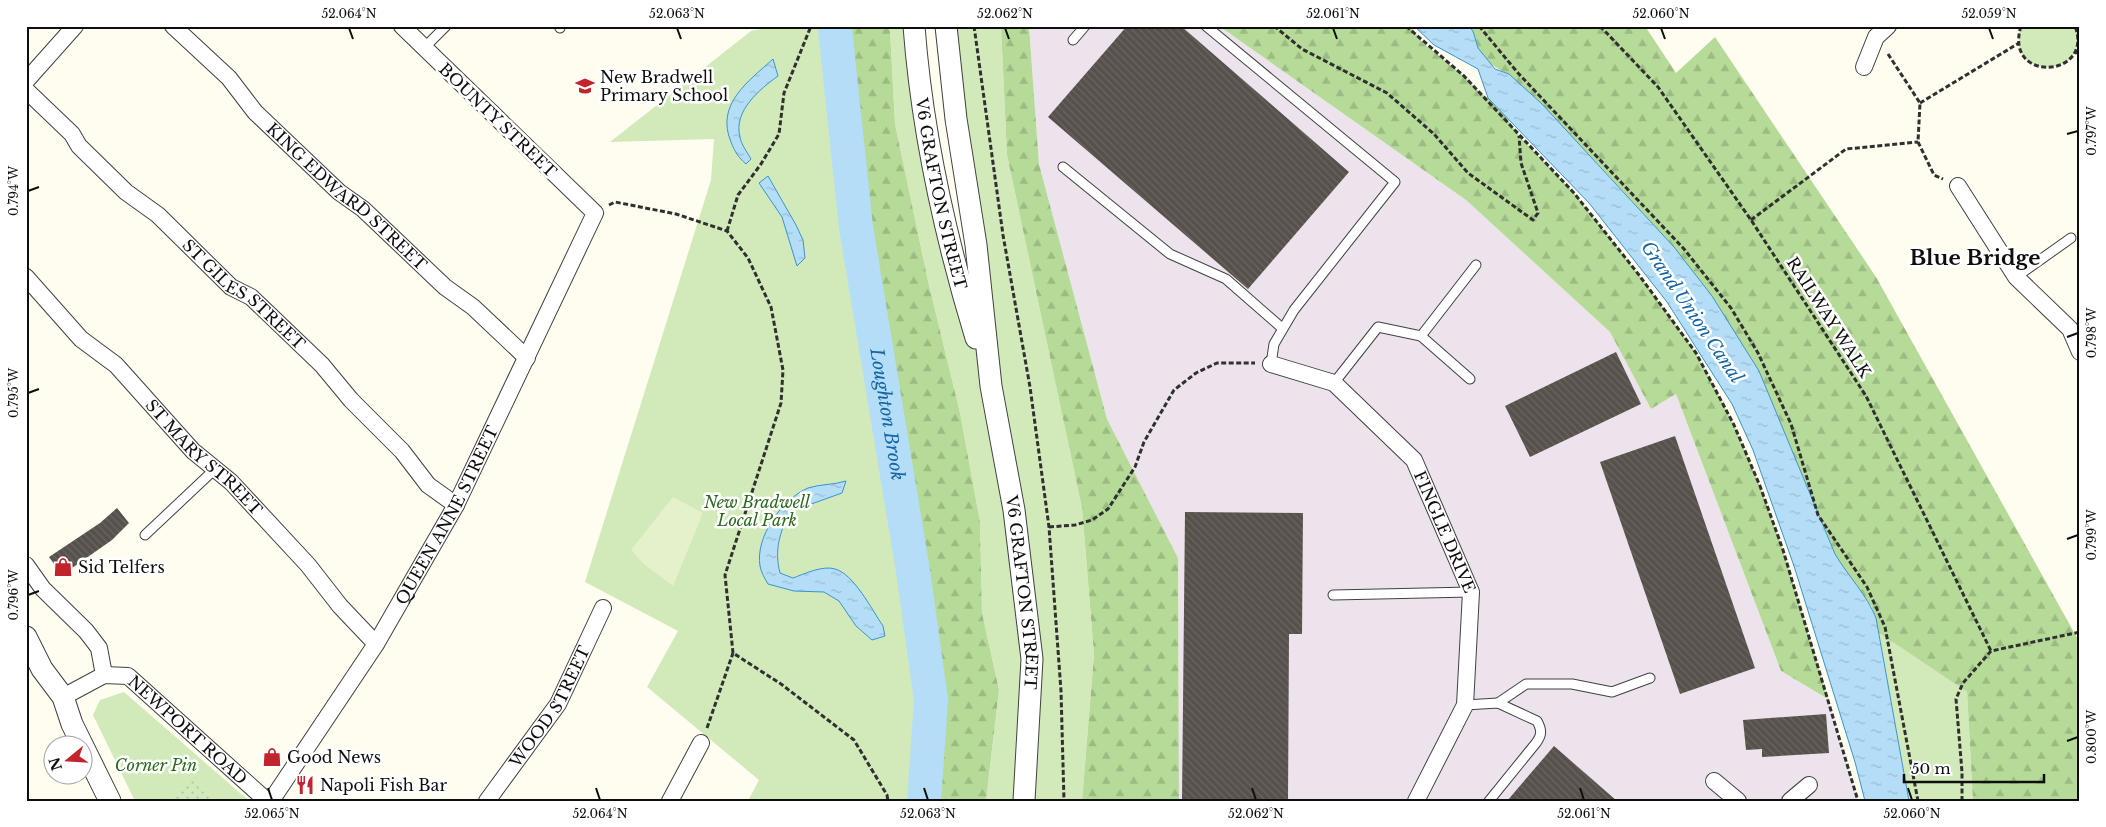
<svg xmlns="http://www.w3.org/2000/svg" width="2106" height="827" viewBox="0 0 2106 827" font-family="'Libre Baskerville',serif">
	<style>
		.industrial { fill: #ece3ed }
		.grass { fill: #d2eab9 }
		.forest { fill: url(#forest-firs) }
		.garden { fill: url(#garden-dots) }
		.pitch { fill: #e4f1cb }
		.water { fill: url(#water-ripples); stroke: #3a93cf }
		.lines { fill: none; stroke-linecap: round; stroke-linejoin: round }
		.river { stroke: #b4ddf7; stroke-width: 34 }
		.building { fill: url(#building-back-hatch) }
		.service-casing { stroke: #414141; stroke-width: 11 }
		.minor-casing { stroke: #414141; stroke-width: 18 }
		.tertiary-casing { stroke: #414141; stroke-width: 23 }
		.path { stroke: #303030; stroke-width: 3; stroke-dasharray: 5 2.5; stroke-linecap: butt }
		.service { stroke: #fff; stroke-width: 9 }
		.minor { stroke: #fff; stroke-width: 16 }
		.tertiary { stroke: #fff; stroke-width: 21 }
		.ticks { fill: none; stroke: #0e0e0e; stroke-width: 2 }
		.labels { text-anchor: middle; stroke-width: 5; stroke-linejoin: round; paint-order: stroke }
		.poi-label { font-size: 16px; fill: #0e0e0e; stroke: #fff; text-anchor: start }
		.street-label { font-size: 16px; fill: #0e0e0e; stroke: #fff }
		.park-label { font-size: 16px; font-style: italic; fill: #2c681d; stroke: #fff }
		.water-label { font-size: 18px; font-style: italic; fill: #1564a3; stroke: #fff }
		.district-label { font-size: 21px; font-weight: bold; fill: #0e0e0e; stroke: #fff }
		.neatline { fill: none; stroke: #0e0e0e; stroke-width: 2 }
		.ticks-label { font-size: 12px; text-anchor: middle; fill: #0e0e0e }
	</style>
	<defs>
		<pattern id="forest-firs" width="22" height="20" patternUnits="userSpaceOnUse" patternTransform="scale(1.25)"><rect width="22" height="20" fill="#b6db98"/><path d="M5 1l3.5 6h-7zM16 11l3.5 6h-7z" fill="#9bbb82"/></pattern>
		<pattern id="garden-dots" width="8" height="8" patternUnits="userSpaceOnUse" patternTransform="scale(1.25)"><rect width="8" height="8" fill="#d2eab9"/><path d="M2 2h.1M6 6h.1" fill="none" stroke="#b3c89e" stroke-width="1.8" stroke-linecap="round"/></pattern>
		<pattern id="water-ripples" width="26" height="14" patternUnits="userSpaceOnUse" patternTransform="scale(1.25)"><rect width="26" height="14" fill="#b4ddf7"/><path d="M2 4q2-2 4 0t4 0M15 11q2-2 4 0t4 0" fill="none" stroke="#9abcd3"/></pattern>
		<pattern id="building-back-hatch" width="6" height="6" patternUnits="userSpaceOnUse" patternTransform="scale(1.25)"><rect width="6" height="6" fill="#57504b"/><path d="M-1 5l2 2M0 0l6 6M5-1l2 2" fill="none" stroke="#6a6561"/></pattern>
	</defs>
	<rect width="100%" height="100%" fill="#fffcf0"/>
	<polygon class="industrial" points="1029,26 1219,26 1466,200 1610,332 1651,409 1676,394 1781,671 1828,699 1858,801 1179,801 1178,558 1107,419 1039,164"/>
	<g class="grass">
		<polygon points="775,26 840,26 835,29 856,227 913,571 931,700 924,801 748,801 759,780 647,687 678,631 585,582 711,180 714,139 610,142 751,31"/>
		<polygon points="886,26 914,26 916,64 989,381 944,26 1001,26 1007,155 1082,508 1094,654 1082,801 986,801 999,690 982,613 980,522 960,413 928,281 895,124 890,30"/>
		<path d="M 2021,26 L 2075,26 C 2095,78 2003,84 2021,26 Z"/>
		<polygon points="1879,633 1967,692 1973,801 1909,801"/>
		<polygon points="124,692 240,793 250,801 135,801 93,715 100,700"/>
	</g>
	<g class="forest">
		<polygon points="840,26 886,26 890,30 895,124 928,281 960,413 980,522 982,613 999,690 986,801 924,801 931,700 913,571 856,227 835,29"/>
		<polygon points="1001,26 1029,26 1039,164 1107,419 1178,558 1179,801 1082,801 1094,654 1082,508 1007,155"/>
		<polygon points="1219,26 1410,26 1423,43 1464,76 1478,91 1497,104 1519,136 1574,193 1639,275 1696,353 1734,425 1760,486 1783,550 1828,699 1781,671 1676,394 1651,409 1610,332 1466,200"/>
		<path d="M 1468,26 L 1645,26 L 1676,73 L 1715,37 L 1876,277 L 2080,643 L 2080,801 L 1973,801 L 1967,692 L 1879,633 L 1872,607 L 1847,574 L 1835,554 L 1759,371 L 1712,297 L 1674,247 L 1598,164 L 1509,74 C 1496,69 1485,61 1478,48 C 1474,40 1474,33 1468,26 Z"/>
	</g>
	<polygon class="garden" points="196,777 215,801 164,801"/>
	<polygon class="pitch" points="673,497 703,513 673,586 645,565 631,550"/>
	<g class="water">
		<path d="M 1414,26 L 1468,26 L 1473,31 L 1478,48 L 1495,69 L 1509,74 L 1542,104 L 1674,247 L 1712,296 L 1759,371 L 1835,554 C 1848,576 1867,595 1876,618 L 1909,801 L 1865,801 L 1855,762 L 1794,566 L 1753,450 L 1732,404 L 1667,302 L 1589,203 L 1488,98 L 1478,69 L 1434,45 Z"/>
		<path d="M 773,59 L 778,76 C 760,89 733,111 740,137 C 741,144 747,152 751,159 L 746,164 C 738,157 735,152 731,142 C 715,104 749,81 773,59 Z"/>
		<polygon points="768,176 796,225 803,240 805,258 797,266 782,217 759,183"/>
		<path d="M 846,481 L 842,493 L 789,512 C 780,534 774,549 780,573 L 793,578 C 804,574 823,565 835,569 C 854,574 872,610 883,626 L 885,636 L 872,640 L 856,626 L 839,601 L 824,592 L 794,591 L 768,584 C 765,579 761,572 760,566 C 755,537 782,499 808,488 C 820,484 834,485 846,481 Z"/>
	</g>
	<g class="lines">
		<path class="river" id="s1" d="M 835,29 L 856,227 L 913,571 L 931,700 L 924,801"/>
	</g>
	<g class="building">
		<polygon points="1127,26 1181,26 1349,172 1248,289 1048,117"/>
		<polygon points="1616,352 1641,404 1530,457 1505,406"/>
		<polygon points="1675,436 1755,668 1680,694 1600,462"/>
		<polygon points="117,508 129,523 112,540 62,575 49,557 100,523"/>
		<polygon points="1185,512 1303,513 1302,634 1289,634 1288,801 1182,801"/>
		<polygon points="1826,714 1829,753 1762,757 1762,749 1746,750 1743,720"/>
		<polygon points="1554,746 1617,801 1507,801"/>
	</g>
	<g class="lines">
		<g class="service-casing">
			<g id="service">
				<polyline points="559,26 560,28"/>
				<polyline points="1206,26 1395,182 1294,310 1274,344 1271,364"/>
				<polyline points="1073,40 1085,26"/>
				<polyline points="425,47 446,26"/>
				<polyline points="1063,167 1170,254 1226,279 1282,328"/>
				<polyline points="2016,277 2071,238"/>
				<polyline points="1421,336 1470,379"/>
				<polyline points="1334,383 1378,327 1421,336 1476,265"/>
				<polyline points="145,535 215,469"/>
				<polyline points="1333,595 1471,592"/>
				<polyline points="1498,703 1526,684 1572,684 1612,692 1650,678"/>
				<path d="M 1465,705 L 1498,703 L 1537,721 C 1542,730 1542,735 1536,743 L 1489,801"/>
			</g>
		</g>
		<g class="minor-casing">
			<g id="minor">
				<path id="s2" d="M 173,26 L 229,78 L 255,112 L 339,192 L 363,209 L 445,287 L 473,307 L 527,358"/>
				<polyline points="1864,67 1876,37 1888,26"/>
				<polyline points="26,81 75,26"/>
				<path id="s3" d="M 26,90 L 72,134 L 79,146 L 126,192 L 158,215 L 231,287 L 251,297 L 322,365 L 351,400 L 402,451 L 428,485 L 456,505"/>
				<polyline points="1958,186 2016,277 2070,329 2080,352"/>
				<path id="s4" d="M 26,277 L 81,339 L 116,365 L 193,451 L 231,482 L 308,565 L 340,606 L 376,644"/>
				<path id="s5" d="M 1271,364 L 1334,383 L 1414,460 L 1471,592 L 1465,705 L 1416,801"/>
				<polyline points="26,565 43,589 86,631 99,648 104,675"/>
				<path id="s6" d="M 63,697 L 104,675 L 128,676 L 267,801"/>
				<polyline points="1714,781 1738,801"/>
				<path id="s7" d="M 271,801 L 376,644 L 456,505 L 595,213 L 402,26"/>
				<path id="s8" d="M 487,801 L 558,704 L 603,608"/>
				<polyline points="670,801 701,743"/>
				<polyline points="1790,801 1809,785"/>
			</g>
		</g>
		<g class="tertiary-casing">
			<g id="tertiary">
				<path id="s9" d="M 914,26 C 922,133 945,236 976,338"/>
				<path id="s10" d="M 946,26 L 956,119 L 976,245 L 991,386 L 1014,510 L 1032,659 L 1024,801"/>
				<polyline points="26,637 42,669 63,697 72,724 110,801"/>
			</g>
		</g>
		<g class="path">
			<polyline points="974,26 1003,235 1030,387 1049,527 1061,691 1064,801"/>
			<polyline points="1274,26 1302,49 1387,93 1434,134 1468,173 1533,220 1538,213 1521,163 1519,136"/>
			<polyline points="1406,26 1464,76 1574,193 1639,275 1696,353 1734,425 1760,486 1783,550 1858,801"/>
			<polyline points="1479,26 1518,73 1684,249 1731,308 1758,353 1791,424 1818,515 1867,587 1885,627 1918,801"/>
			<polyline points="1600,26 1658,87 1751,220 1866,396 1991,651"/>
			<path d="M 2021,26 C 2003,84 2095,78 2075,26"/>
			<polyline points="2075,52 2080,54"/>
			<polyline points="1888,54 1920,103 1918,142 1934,175 1943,179"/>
			<polyline points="1920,103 2019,43"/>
			<polyline points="609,205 615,202 676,214 727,231 748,258 771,307 783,370 781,403 725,575 733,653 781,684 854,740 887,795 888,801"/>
			<polyline points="1751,220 1846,149 1918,142"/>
			<polyline points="727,231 738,195 761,164 779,134 784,93 811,26"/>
			<polyline points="1049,527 1075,525 1092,520 1108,509 1135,467 1144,442 1174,390 1196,373 1217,363 1255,363"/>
			<polyline points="707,728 733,653"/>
			<polyline points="1962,801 1962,772 1956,699 1963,683 1991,651 2080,632"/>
		</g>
		<use href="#service" class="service"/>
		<use href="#minor" class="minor"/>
		<use href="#tertiary" class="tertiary"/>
	</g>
	<path class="ticks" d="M 349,28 L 353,39M 677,28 L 681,39M 1005,28 L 1009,39M 1333,28 L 1337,39M 1661,28 L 1665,39M 1989,28 L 1993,39M 2067,134 L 2078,131M 28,191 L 39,187M 2067,337 L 2078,333M 28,393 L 39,389M 2067,539 L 2078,535M 28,595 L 39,591M 2067,741 L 2078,737M 268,788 L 272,800M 596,788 L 600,800M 924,788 L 928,800M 1252,788 L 1256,800M 1580,788 L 1584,800M 1908,788 L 1912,800"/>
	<defs>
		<g id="school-bare" transform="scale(1.5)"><path d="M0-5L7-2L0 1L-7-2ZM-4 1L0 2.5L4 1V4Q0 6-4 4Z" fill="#c1242a" stroke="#fff" stroke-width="2.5" paint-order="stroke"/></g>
		<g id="shop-bare" transform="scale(1.5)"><path d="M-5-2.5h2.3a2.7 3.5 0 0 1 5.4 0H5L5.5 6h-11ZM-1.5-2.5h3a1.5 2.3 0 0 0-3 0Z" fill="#c1242a" stroke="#fff" stroke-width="2.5" paint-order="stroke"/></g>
		<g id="restaurant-bare" transform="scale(1.5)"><path d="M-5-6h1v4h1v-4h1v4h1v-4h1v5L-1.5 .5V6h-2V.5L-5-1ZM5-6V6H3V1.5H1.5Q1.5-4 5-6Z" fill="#c1242a" stroke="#fff" stroke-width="2.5" paint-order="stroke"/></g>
	</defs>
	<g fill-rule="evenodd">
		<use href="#school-bare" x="585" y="86"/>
		<use href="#shop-bare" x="63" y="567"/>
		<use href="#shop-bare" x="272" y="757"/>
		<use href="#restaurant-bare" x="305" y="785"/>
	</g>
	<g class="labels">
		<g class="poi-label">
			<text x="600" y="83">New Bradwell<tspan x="600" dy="18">Primary School</tspan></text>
			<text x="78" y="573">Sid Telfers</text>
			<text x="287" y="763">Good News</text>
			<text x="320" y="791">Napoli Fish Bar</text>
		</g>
		<g class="street-label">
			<text transform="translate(498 120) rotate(44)" y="6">BOUNTY STREET</text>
			<text dy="6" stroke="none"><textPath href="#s9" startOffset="170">V6 GRAFTON STREET</textPath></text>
			<text dy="6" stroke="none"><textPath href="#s2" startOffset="244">KING EDWARD STREET</textPath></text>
			<text dy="6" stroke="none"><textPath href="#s3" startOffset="300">ST GILES STREET</textPath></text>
			<text transform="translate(1829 317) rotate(57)" y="6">RAILWAY WALK</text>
			<text dy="6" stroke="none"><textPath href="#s4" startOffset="254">ST MARY STREET</textPath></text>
			<text dy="6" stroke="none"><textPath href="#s7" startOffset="336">QUEEN ANNE STREET</textPath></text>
			<text dy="6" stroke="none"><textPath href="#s5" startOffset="255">FINGLE DRIVE</textPath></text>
			<text dy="6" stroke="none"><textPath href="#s10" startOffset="572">V6 GRAFTON STREET</textPath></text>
			<text dy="6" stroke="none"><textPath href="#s8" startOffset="114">WOOD STREET</textPath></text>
			<text dy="6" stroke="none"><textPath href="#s6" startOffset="151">NEWPORT ROAD</textPath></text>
		</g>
		<g class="park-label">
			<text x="757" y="508">New Bradwell<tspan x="757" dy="18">Local Park</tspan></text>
			<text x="156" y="771">Corner Pin</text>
		</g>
		<g class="water-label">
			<text transform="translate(1692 312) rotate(56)" y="6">Grand Union Canal</text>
			<text dy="6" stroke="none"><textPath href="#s1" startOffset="389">Loughton Brook</textPath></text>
		</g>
		<g class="district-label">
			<text x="1975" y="265">Blue Bridge</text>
		</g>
	</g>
	<rect width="2106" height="827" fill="none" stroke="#ffffff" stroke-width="55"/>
	<g transform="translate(68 760) rotate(252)"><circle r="24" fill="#ffffff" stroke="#9f9f9f"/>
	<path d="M0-4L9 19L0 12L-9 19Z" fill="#c1242a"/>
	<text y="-8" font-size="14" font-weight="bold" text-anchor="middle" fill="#0e0e0e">N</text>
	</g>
	<path d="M1904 774v8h140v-8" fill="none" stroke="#0e0e0e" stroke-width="2.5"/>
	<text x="1911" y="774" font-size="15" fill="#0e0e0e" stroke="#ffffff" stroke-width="4" paint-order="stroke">50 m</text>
	<rect x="28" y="28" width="2050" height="772" class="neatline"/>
	<g class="ticks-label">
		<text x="349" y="18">52.064°N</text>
		<text x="677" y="18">52.063°N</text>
		<text x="1005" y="18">52.062°N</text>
		<text x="1333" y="18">52.061°N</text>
		<text x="1661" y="18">52.060°N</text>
		<text x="1989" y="18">52.059°N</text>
		<text transform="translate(2092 131) rotate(-90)" y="4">0.797°W</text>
		<text transform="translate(14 191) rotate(-90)" y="4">0.794°W</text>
		<text transform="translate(2092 333) rotate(-90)" y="4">0.798°W</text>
		<text transform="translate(14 393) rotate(-90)" y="4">0.795°W</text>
		<text transform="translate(2092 535) rotate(-90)" y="4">0.799°W</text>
		<text transform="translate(14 595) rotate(-90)" y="4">0.796°W</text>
		<text transform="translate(2092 737) rotate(-90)" y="4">0.800°W</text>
		<text x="272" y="818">52.065°N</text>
		<text x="600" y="818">52.064°N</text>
		<text x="928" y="818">52.063°N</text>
		<text x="1256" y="818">52.062°N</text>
		<text x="1584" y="818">52.061°N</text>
		<text x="1912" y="818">52.060°N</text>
	</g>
</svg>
